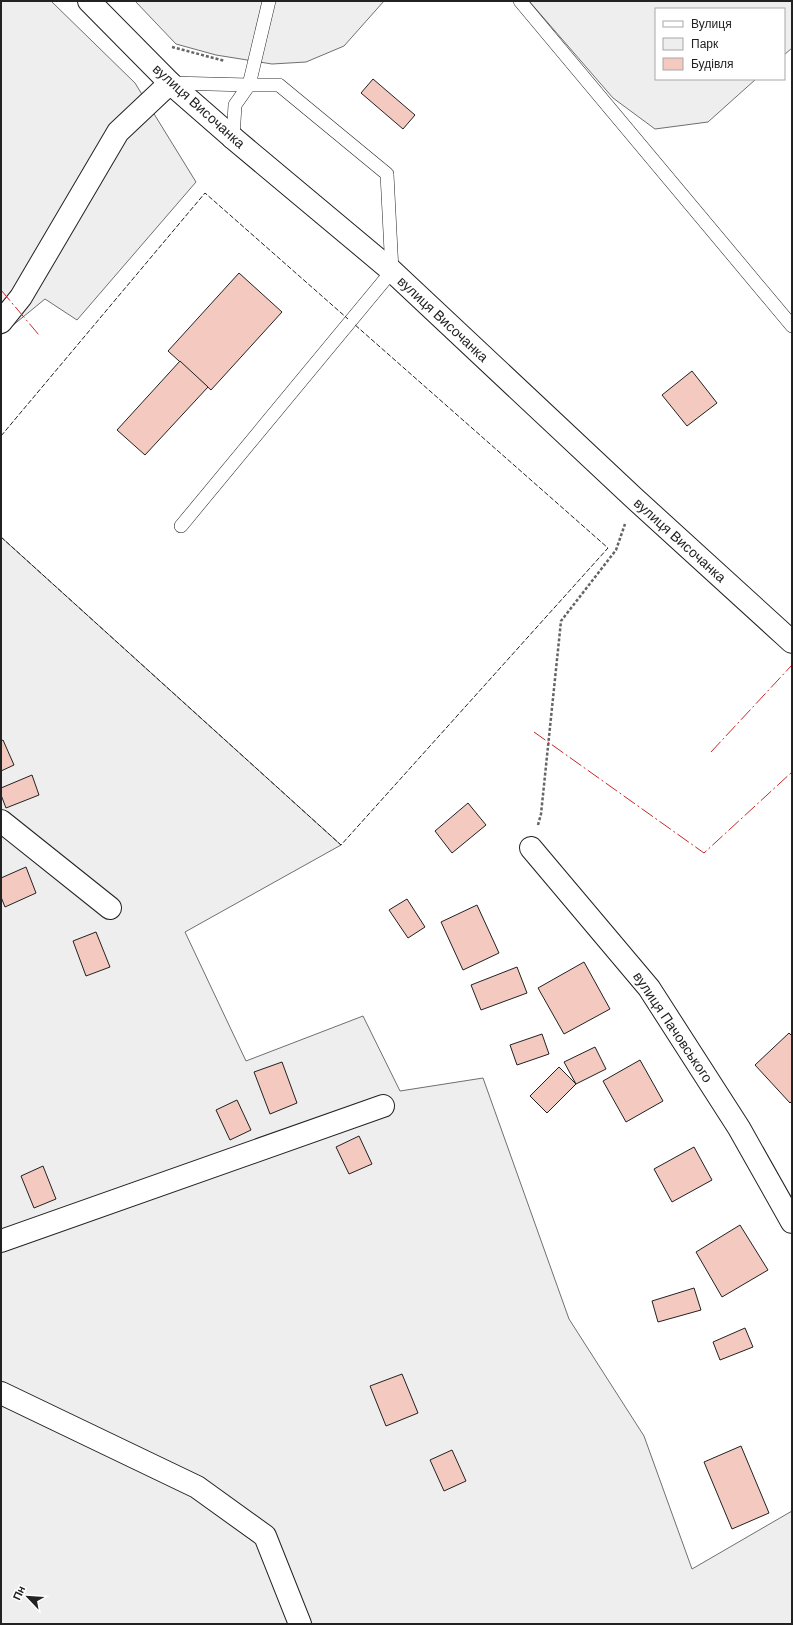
<svg xmlns="http://www.w3.org/2000/svg" width="793" height="1625" viewBox="0 0 793 1625" font-family="'DM Sans',sans-serif">
	<style>
		.green { fill: #eee; stroke: #6f6f6f }
		.building { fill: #f3c9c0; stroke: #222 }
		.lines { fill: none; stroke-linecap: round; stroke-linejoin: round }
		.lane-casing { stroke: #222; stroke-width: 14 }
		.street-casing { stroke: #222; stroke-width: 24 }
		.secondary-casing { stroke: #222; stroke-width: 24 }
		.path { stroke: #646464; stroke-width: 2.5; stroke-dasharray: 3 2; stroke-linecap: butt }
		.lane { stroke: #fff; stroke-width: 13 }
		.street { stroke: #fff; stroke-width: 22 }
		.secondary { stroke: #fff; stroke-width: 22 }
		.fence { stroke: #222; stroke-width: 1; stroke-dasharray: 5 2; stroke-linecap: butt }
		.power { stroke: #c62828; stroke-width: 1; stroke-dasharray: 14 3 2 3; stroke-linecap: butt }
		.labels { text-anchor: middle; stroke-width: 3; stroke-linejoin: round; paint-order: stroke }
		.street-label { font-size: 14px; fill: #222; stroke: #fff }
	</style>
	<rect width="100%" height="100%" fill="#fff"/>
	<g class="green">
		<polygon points="1,1 51,1 135,83 196,182 77,320 45,299 1,335"/>
		<polygon points="135,1 384,1 344,46 306,62 272,64 216,55 176,44"/>
		<polygon points="529,1 792,1 792,48 784,55 784,9 656,9 656,79 756,79 708,122 655,129 613,98"/>
		<polygon points="1,537 341,845 185,932 246,1061 363,1016 400,1091 483,1078 569,1319 644,1436 692,1569 792,1511 792,1624 1,1624"/>
	</g>
	<g class="building">
		<polygon points="373,79 415,115 403,129 361,93"/>
		<polygon points="239,273 282,312 211,390 168,351"/>
		<polygon points="180,361 208,387 145,455 117,430"/>
		<polygon points="692,371 717,403 687,426 662,395"/>
		<polygon points="3,740 14,765 1,771 1,741"/>
		<polygon points="32,775 39,795 6,808 1,795 1,788"/>
		<polygon points="468,803 486,825 452,853 435,831"/>
		<polygon points="26,867 36,893 5,907 1,897 1,878"/>
		<polygon points="407,899 425,927 408,938 389,910"/>
		<polygon points="477,905 499,953 463,970 441,922"/>
		<polygon points="96,932 110,967 86,976 73,941"/>
		<polygon points="584,962 610,1009 564,1034 538,988"/>
		<polygon points="517,967 527,993 481,1010 471,985"/>
		<polygon points="789,1033 792,1036 792,1101 790,1103 755,1065"/>
		<polygon points="542,1034 549,1054 517,1065 510,1045"/>
		<polygon points="595,1047 606,1069 576,1084 564,1062"/>
		<polygon points="640,1060 663,1101 626,1122 603,1081"/>
		<polygon points="282,1062 297,1103 270,1114 254,1072"/>
		<polygon points="559,1067 576,1084 547,1113 530,1096"/>
		<polygon points="237,1100 251,1130 230,1140 216,1110"/>
		<polygon points="359,1136 372,1164 349,1174 336,1147"/>
		<polygon points="694,1147 712,1180 672,1202 654,1169"/>
		<polygon points="43,1166 56,1199 34,1208 21,1176"/>
		<polygon points="740,1225 768,1270 722,1297 696,1252"/>
		<polygon points="694,1288 701,1310 658,1322 652,1301"/>
		<polygon points="745,1328 753,1347 720,1360 713,1342"/>
		<polygon points="402,1374 418,1413 386,1426 370,1386"/>
		<polygon points="741,1446 769,1513 732,1529 704,1462"/>
		<polygon points="452,1450 466,1481 444,1491 430,1460"/>
	</g>
	<g class="lines">
		<g class="lane-casing">
			<g id="lane">
				<polyline points="520,1 792,326"/>
				<polyline points="171,83 249,85 269,1"/>
				<polyline points="181,526 392,271 387,174 279,85 249,85 235,105 233,138"/>
			</g>
		</g>
		<g class="street-casing">
			<g id="street">
				<polyline points="89,1 170,83 233,138"/>
				<polyline points="1,322 21,297 118,132 170,83"/>
				<polyline points="1,821 110,908"/>
				<polyline points="531,848 649,988 739,1128 792,1222"/>
				<polyline points="1,1241 383,1106"/>
				<polyline points="1,1393 197,1487 265,1536 300,1624"/>
			</g>
		</g>
		<g class="secondary-casing">
			<polyline id="secondary" points="233,138 392,271 634,498 792,642"/>
		</g>
		<g class="path">
			<polyline points="172,47 225,61"/>
			<polyline points="538,825 541,814 561,621 616,550 625,524"/>
		</g>
		<use href="#lane" class="lane"/>
		<use href="#street" class="street"/>
		<use href="#secondary" class="secondary"/>
		<g class="fence">
			<polyline points="1,436 205,193 348,319"/>
			<polyline points="1,537 341,845 608,548 354,324"/>
		</g>
		<g class="power">
			<polyline points="1,290 39,335"/>
			<polyline points="534,732 704,853 792,772"/>
			<polyline points="711,752 792,665"/>
		</g>
	</g>
	<g class="labels">
		<g class="street-label">
			<text transform="translate(199 106) rotate(42)" y="5">вулиця Височанка</text>
			<text transform="translate(443 319) rotate(43)" y="5">вулиця Височанка</text>
			<text transform="translate(680 540) rotate(42)" y="5">вулиця Височанка</text>
			<text transform="translate(673 1027) rotate(56)" y="5">вулиця Пачовського</text>
		</g>
	</g>
	<rect width="793" height="1625" fill="none" stroke="#222222" stroke-width="4"/>
	<rect x="655" y="8" width="130" height="72" fill="#ffffff" stroke="#a7a7a7"/>
	<rect x="663" y="21" width="20" height="6" fill="#ffffff" stroke="#a7a7a7"/>
	<text x="691" y="28" font-size="12" fill="#222222">Вулиця</text>
	<rect x="663" y="38" width="20" height="12" fill="#eeeeee" stroke="#a7a7a7"/>
	<text x="691" y="48" font-size="12" fill="#222222">Парк</text>
	<rect x="663" y="58" width="20" height="12" fill="#f3c9c0" stroke="#a7a7a7"/>
	<text x="691" y="68" font-size="12" fill="#222222">Будівля</text>
	<g transform="translate(28 1597) rotate(295)" stroke="#ffffff" stroke-width="3" paint-order="stroke">
	<path d="M0-3L7 15L0 10L-7 15Z" fill="#222222"/>
	<text y="-6" font-size="11" font-weight="bold" text-anchor="middle" fill="#222222">Пн</text>
	</g>
</svg>
